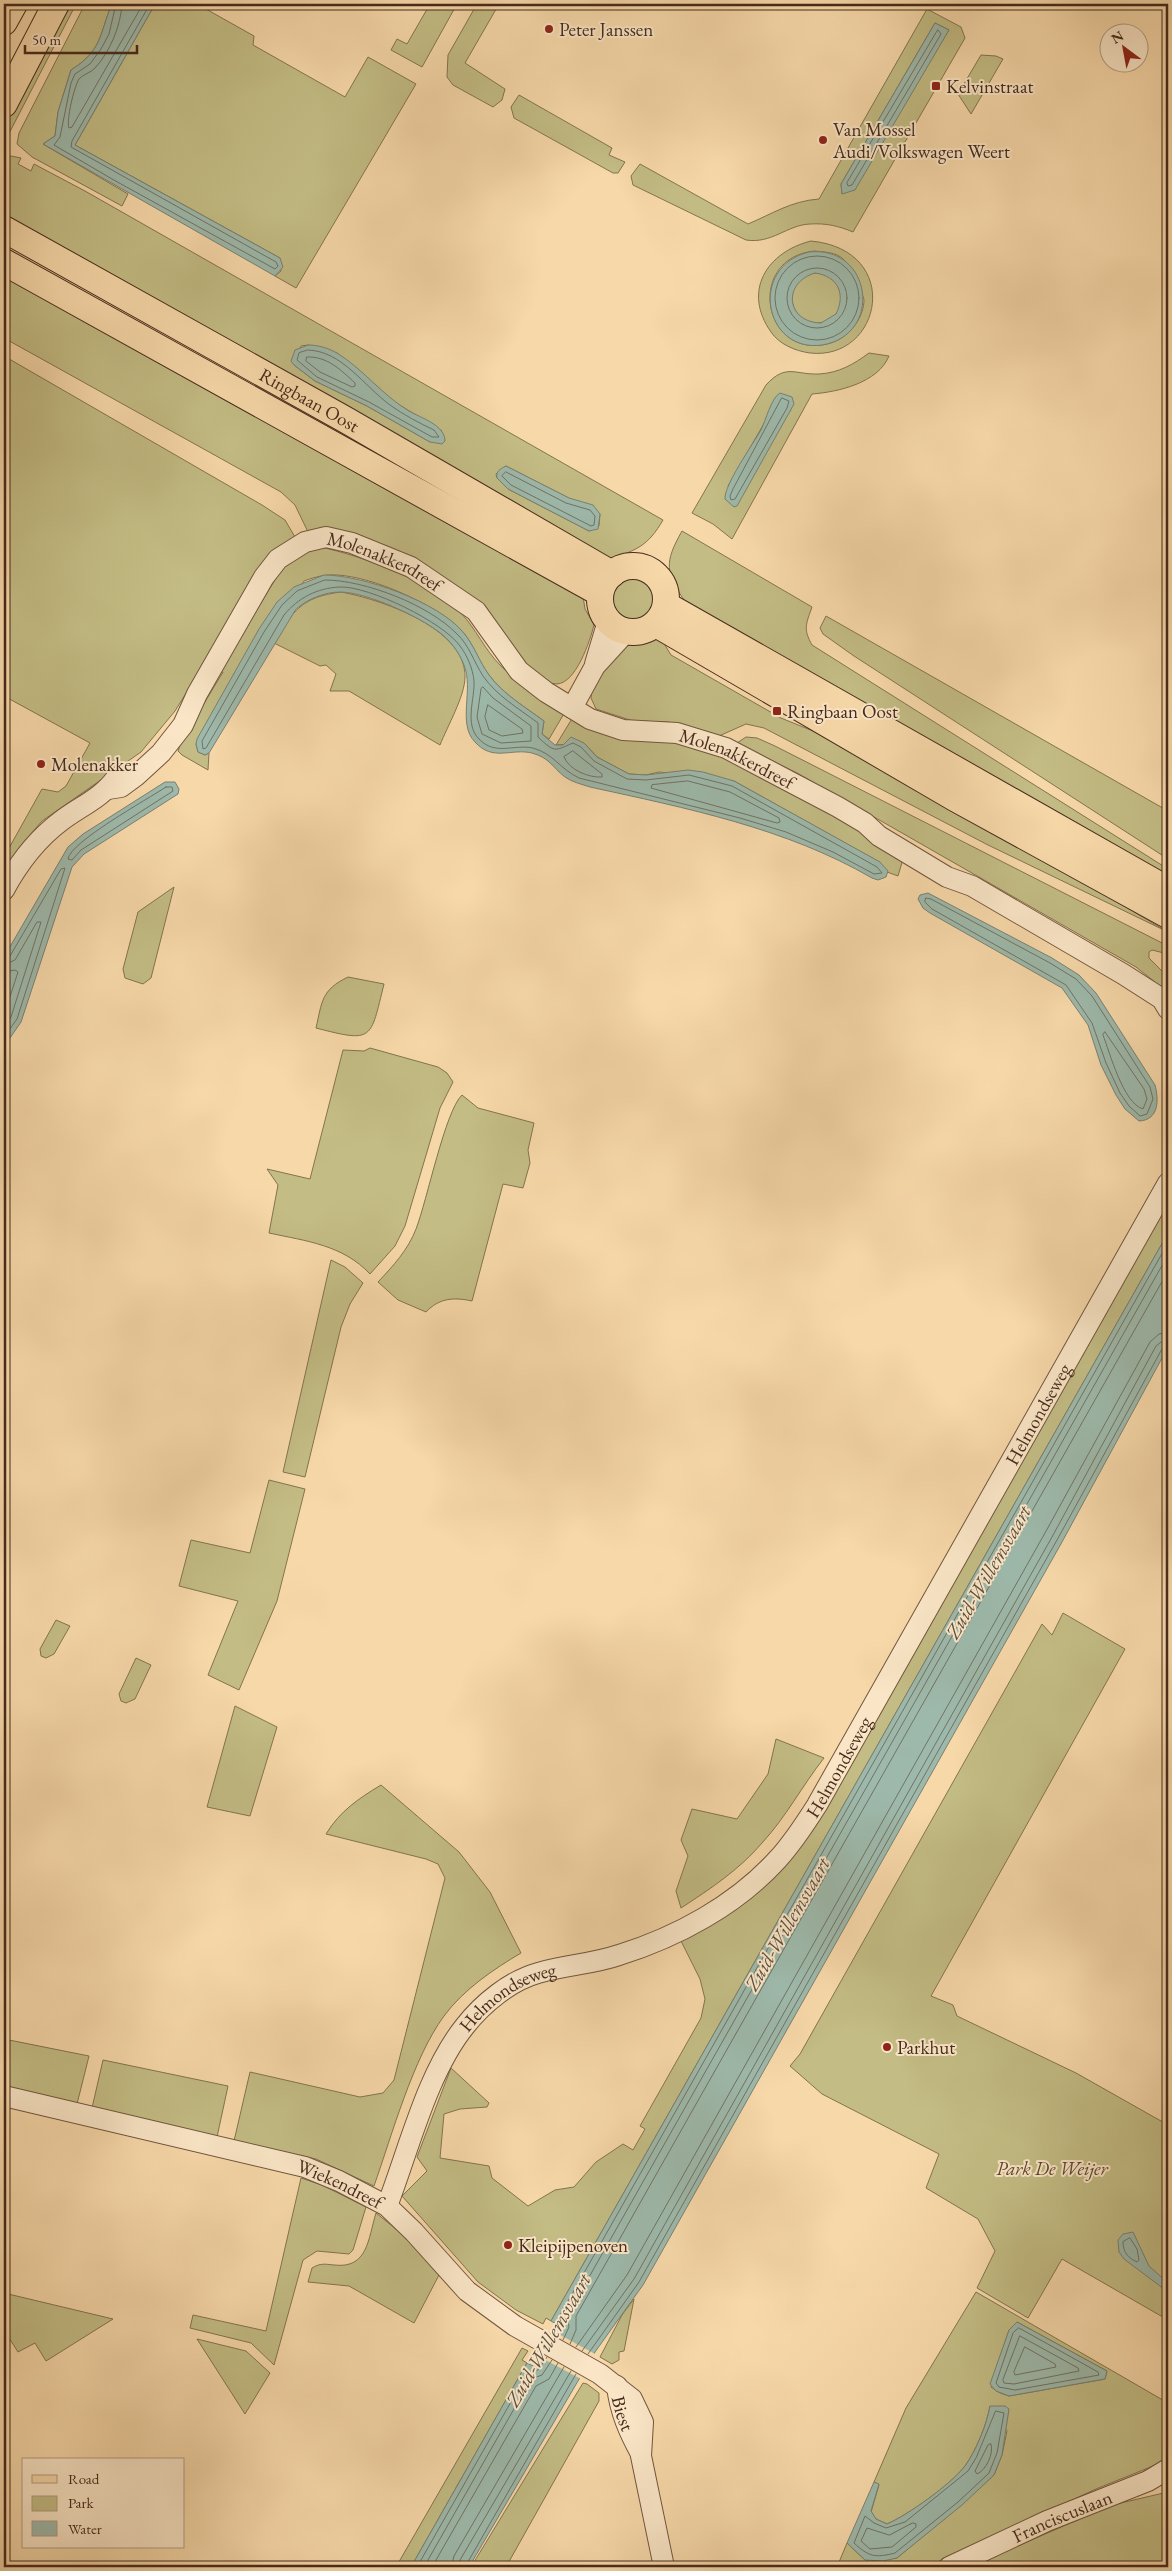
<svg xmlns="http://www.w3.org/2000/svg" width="1172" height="2571" viewBox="0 0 1172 2571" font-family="'EB Garamond',serif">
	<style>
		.green { fill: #c3bc84; stroke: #847350; fill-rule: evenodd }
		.water { fill: #9db9ab; stroke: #7a8072; fill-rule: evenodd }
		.pier { fill: #f7d8a9 }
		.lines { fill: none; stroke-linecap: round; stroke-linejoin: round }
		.shore { stroke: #727264; stroke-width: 1 }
		.tertiary-casing { stroke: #72563f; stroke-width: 22 }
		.primary-casing { stroke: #462a1c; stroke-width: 28 }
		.tertiary { stroke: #fae6c7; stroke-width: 20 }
		.primary { stroke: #f7d8a9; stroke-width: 26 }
		.poi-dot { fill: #8f2418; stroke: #fae6c7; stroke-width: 2 }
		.labels { text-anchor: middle; stroke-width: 4; stroke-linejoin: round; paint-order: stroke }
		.poi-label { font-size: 19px; fill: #462a1c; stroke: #fae6c7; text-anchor: start }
		.street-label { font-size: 19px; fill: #462a1c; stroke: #fae6c7 }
		.park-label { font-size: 19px; font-style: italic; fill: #5f4731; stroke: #fae6c7 }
		.water-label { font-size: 20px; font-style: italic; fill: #5c4e40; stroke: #fae6c7 }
	</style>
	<rect width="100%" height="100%" fill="#f7d8a9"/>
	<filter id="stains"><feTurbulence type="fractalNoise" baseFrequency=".004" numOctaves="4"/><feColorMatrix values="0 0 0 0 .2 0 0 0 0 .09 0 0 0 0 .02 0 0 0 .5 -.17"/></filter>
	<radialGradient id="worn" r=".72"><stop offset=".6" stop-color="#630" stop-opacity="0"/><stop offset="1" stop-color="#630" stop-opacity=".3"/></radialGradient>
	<g class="green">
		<polygon points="73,4 75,6 4,143 4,123 54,29"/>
		<path d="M 85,4 L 112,4 C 99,34 103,50 71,70 L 58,112 L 55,136 L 43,144 L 128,194 L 122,206 L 32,157 L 17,144 L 19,133 Z"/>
		<polygon points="155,4 197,4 254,36 253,45 345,97 368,57 416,84 296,288 275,276 281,271 280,258 75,145"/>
		<polygon points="430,4 457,4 422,67 391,50 397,39 407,44"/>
		<polygon points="477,4 499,4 465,63 505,89 502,100 493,107 453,85 447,77 448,55"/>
		<path d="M 927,9 L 961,27 L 965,38 L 853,232 C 839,226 826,223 810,224 C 787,225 772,244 746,240 L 633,185 L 631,176 L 640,164 L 748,224 C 772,214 791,201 819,199 ZM 935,23 L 949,30 L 842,194 L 841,184 Z"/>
		<polygon points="981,55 996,56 1003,59 971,114 958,94"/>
		<polygon points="519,95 612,148 609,155 625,162 618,173 613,173 514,118 511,107"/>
		<path d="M 11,156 L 21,158 L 18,164 L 31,171 L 34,164 L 85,191 L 663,520 C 648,546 636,551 608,559 L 4,214 L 4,161 ZM 308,345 L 337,353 L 393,401 L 442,431 L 430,442 L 367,406 L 315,381 L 294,365 L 301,346 ZM 506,466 L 600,514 L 599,526 L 589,531 L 508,489 L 497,478 L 496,474 Z"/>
		<path d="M 811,241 C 904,250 882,361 810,353 C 795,351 779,344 771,332 C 742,291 767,252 811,241 ZM 814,251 C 824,252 836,252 843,259 C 848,264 863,294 864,300 C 864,307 861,316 857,322 C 850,333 840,341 827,344 C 763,359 745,259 814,251 Z"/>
		<path d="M 4,269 L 582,590 L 585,609 L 594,625 C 590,641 576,683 557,684 C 527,684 495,622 473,604 C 463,595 444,590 431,585 C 390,568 349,550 308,532 L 295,505 L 281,492 L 4,338 Z"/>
		<circle cx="817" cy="298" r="25"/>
		<path d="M 869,353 L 889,356 C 878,383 838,392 812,394 L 732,539 L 713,524 L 692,513 L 766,385 C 786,363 795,375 819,374 C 839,373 854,364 869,353 ZM 775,398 L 791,410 L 728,486 L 766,420 Z"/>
		<polygon points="4,356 262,505 285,520 295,537 270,558 175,711 141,752 42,821 23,843 4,872 4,857 42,789 58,792 66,786 90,743 4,696"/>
		<path d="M 682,531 L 812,607 C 806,624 803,629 812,645 L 1168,869 L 1168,878 L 686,603 C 665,572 664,563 682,531 Z"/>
		<path d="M 320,547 C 364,556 429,581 461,613 C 476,629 485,650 500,665 C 518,684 544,698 565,712 L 549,739 L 542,734 L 544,721 C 525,707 503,694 489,675 C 478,661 473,642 461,630 C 434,604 374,577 337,575 C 325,574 315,577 304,581 L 196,744 L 198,752 L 205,755 L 209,753 L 208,770 L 182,755 L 178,751 L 182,740 L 223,672 L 218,672 L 283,567 L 295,555 Z"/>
		<circle cx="633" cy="600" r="21"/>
		<path d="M 341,592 C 380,599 466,628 465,677 C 465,696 447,727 440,745 L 349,691 L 330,691 L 336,674 L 326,665 L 320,666 L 274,643 C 293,610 302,597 341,592 Z"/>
		<polygon points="826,616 1168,811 1168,859 854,656 823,634 820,628"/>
		<polygon points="646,635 660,637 671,655 781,718 813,731 988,826 1168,932 988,845 764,728 746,724 719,736 668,722 633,721 596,709 591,698 592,686 598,673 633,638"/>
		<polygon points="573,717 676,739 776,778 903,859 898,876 887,872 879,862 734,781 659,772 646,775 629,774 597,757 584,743 556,745"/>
		<polygon points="746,737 757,738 775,746 1168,946 1168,954 1152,950 1149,952 1149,958 1168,977 1168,999 1155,982 1136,967 799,774 737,743"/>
		<polygon points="174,887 151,978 143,984 125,978 123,969 138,912"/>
		<path d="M 348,977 L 384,984 C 370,1040 374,1043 316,1028 C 322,1002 321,990 348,977 Z"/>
		<path d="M 370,1048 L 438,1067 L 447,1073 L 453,1082 L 440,1108 L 405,1226 L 395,1246 L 370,1274 C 343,1245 306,1241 269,1233 L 278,1185 L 267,1169 L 310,1179 L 343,1050 L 364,1051 Z"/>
		<path d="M 462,1095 L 478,1108 L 534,1123 L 528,1150 L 530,1163 L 523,1188 L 503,1184 L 472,1301 C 454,1297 439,1298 426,1312 L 398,1300 L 378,1282 C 393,1266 408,1250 416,1229 C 427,1201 445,1111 462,1095 Z"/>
		<polygon points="1168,1203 1168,1233 551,2321 546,2318 543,2324 516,2310 478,2282 402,2196 427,2171 417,2157 451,2068 489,2103 487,2107 460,2109 444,2114 440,2158 489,2166 492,2178 528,2206 555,2190 574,2187 596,2162 623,2144 633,2150 645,2129 640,2126 701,2018 705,1999 700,1979 680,1939 817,1820 846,1774"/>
		<polygon points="331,1260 345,1267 363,1283 350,1304 341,1327 305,1477 283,1472"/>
		<polygon points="269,1480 305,1489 277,1601 239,1690 208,1675 238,1601 179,1586 191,1540 250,1553"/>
		<polygon points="1063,1613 1125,1649 931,1996 953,2005 957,2016 1076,2073 1168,2125 1168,2320 1062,2259 1028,2318 977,2288 995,2251 978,2219 926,2188 939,2154 822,2094 790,2066 800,2054 1042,1624 1052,1635"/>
		<polygon points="56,1620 70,1626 54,1654 46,1658 41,1656 40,1649"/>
		<polygon points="136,1658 151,1665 135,1699 126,1703 121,1701 119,1694"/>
		<polygon points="235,1706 277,1727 250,1816 207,1807"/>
		<path d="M 776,1739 L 824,1758 C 802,1786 786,1817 762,1843 C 739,1870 710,1889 681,1908 L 676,1891 L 688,1856 L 681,1840 L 692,1809 L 737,1819 L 768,1774 Z"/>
		<path d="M 381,1785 L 459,1852 L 490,1892 L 521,1953 C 494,1969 464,1989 444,2016 C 413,2058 392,2135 374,2186 L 316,2159 L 234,2141 L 250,2072 L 360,2097 L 383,2093 L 394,2080 L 445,1878 L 438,1864 L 426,1859 L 326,1834 C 340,1811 358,1799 381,1785 Z"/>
		<polygon points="4,2039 89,2056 77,2104 4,2087"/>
		<polygon points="103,2060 228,2086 217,2137 92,2108"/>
		<polygon points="301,2178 322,2185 366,2207 353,2250 349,2254 317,2251 303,2260 274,2365 251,2343 190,2328 193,2315 266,2331"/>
		<path d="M 376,2213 L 401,2233 L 439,2275 L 414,2323 L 349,2286 L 308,2282 L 312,2268 C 320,2263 325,2264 334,2265 C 368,2269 368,2239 376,2213 Z"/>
		<path d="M 976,2292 L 1168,2403 L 1168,2460 L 1096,2489 L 927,2567 L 837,2567 L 847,2543 L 865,2560 L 897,2558 L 994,2475 L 1002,2455 L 1007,2431 L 990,2406 C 987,2424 976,2451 965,2466 C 951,2485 908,2515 887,2524 L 876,2519 L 871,2512 L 879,2485 L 874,2482 L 906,2408 ZM 1017,2322 L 1107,2371 L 1105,2379 L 1009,2396 L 1000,2393 L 991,2387 L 1009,2330 Z"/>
		<polygon points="4,2293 113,2319 46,2361 35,2343 18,2352 4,2330"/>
		<polygon points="634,2299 624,2351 619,2352 619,2360 612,2364 600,2357 622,2315"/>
		<polygon points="197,2339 246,2351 270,2373 245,2414"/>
		<polygon points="522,2348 528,2351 522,2360 527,2363 411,2567 396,2567"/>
		<polygon points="583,2383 587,2384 599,2393 599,2401 506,2567 471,2567"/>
		<polygon points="1168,2492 1168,2567 969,2567 1112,2505"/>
	</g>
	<g class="water">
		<path d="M 112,4 L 155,4 L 75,145 L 280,258 L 283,267 L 275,276 L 43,144 L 55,136 L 58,112 L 71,70 C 103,50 99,34 112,4 Z"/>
		<polygon points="935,23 949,30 855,190 842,194 841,184"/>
		<path d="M 809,252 C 872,245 884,335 822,345 C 764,353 748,267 809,252 ZM 815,273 C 838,276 846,294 836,314 L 821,323 C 786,322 782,283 815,273 Z"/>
		<path d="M 308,345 C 318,345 328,348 337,353 C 363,369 382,395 409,411 C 421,418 445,425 445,441 L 442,444 L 430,442 L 367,406 L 315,381 L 294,365 L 291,361 L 295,350 Z"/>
		<path d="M 780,393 L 792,397 L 794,404 L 737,506 L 734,507 L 725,499 C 724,485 753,444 761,430 C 766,420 771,398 780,393 Z"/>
		<path d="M 506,466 L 569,498 L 593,505 L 600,514 L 598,529 L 589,531 L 508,489 L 497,478 C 496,471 500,469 506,466 Z"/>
		<path d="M 324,575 C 363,575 438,602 463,632 C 474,645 479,661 489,675 C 503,694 525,707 544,721 L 542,734 L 555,745 L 563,745 L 571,737 L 584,743 L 597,757 L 629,774 L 646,775 L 688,770 L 703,772 L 734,781 L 880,862 L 888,871 L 886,877 L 878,880 L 872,878 C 786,828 686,808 590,787 C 581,784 572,782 565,777 C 552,767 550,758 532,753 C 511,748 493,762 475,742 C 457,724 474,689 464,665 C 459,652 450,640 439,632 C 418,616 368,593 341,592 C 324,592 308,599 296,609 L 209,753 L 205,755 L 198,752 L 196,744 L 197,739 L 259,629 L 277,602 L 294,587 Z"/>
		<polygon points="165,782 175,782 179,789 178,794 84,854 72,867 21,1022 10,1038 4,1043 4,957 68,847 83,834"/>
		<path d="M 928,893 L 1052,958 L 1079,975 L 1096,993 L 1155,1085 C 1159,1100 1159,1120 1139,1121 L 1125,1109 L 1116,1095 L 1101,1065 L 1088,1025 L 1062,988 L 930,913 L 923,908 L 918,899 L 920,895 Z"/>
		<polygon points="1168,1233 1168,1347 1062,1542 643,2285 595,2352 469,2567 411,2567 527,2363 535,2367 558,2325 551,2321"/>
		<polygon points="1133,2232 1149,2266 1168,2283 1168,2292 1124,2259 1119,2252 1118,2240 1123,2234"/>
		<polygon points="1017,2322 1107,2371 1105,2379 1009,2396 996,2391 990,2384 1009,2330"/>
		<path d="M 990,2406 L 1005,2406 L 1009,2409 L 1002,2455 L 994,2475 L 962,2505 L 897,2558 L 883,2561 L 865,2560 L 847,2543 L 874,2482 L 879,2484 L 871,2511 L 876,2519 L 887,2524 C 908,2515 951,2484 965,2466 C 976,2451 987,2424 990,2406 Z"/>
	</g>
	<polygon class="pier" points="553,2331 595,2354 581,2379 538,2356"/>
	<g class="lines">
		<g class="shore">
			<polyline points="116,4 109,34 101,49 90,64 75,74 71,83 60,137 54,145 112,179 275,269 278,266 276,262 71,147 72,141 150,4"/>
			<path d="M 122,4 C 121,25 110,52 95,68 C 91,73 83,74 79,79 C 74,87 66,121 69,128 L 72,127 L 143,4"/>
			<polygon points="938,30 941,34 852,185 848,186 847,183"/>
			<circle cx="817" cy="298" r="42"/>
			<circle cx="817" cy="298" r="30"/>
			<path d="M 308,350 C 342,351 364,386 390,405 C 404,415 419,423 434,430 L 439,437 L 432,437 L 369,402 L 317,377 L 297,360 L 299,353 Z"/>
			<path d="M 307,357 C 327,356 341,370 355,383 L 355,386 L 352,387 L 320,372 L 306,361 Z"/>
			<polygon points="782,398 789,401 787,408 735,499 731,500 730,496 733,489"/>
			<polygon points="506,472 566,503 590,510 595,516 594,525 591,526 511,485 502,476"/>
			<path d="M 325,580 C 365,580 429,605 457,634 C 469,645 474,662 483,676 C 497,696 518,708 538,723 L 538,737 C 555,753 554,751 573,743 L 581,747 L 594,761 L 627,779 L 646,780 L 689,775 L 732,786 L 877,867 L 882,873 L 874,874 L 833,852 L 786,832 L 740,818 L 579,778 C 560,769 554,754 533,748 C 514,744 495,756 479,739 C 464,724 475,699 474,681 C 473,669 467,655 460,646 C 443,622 369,586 340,587 C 317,588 298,598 284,615 L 206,748 L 203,749 L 202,741 L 264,632 L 282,605 L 297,591 Z"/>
			<polygon points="483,687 493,698 531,726 531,741 501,743 482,734 477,717 481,689"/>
			<polygon points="488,705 522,729 523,733 502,736 489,730 485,717"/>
			<path d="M 573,751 L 602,774 L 602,777 C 589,778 569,770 564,757 Z"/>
			<polygon points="688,781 730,792 779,818 780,822 777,823 651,788 652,785"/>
			<path d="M 166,787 L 172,787 L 173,791 L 81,850 L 72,860 L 68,859 C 70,842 148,799 166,787 Z"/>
			<polygon points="926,898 931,899 1050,963 1076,979 1092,996 1150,1087 1153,1099 1147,1114 1140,1116 1129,1106 1120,1093 1106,1063 1092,1023 1066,985 932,909 925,902"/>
			<polyline points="4,958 10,956 61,869 65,868 17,1019 4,1037"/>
			<polyline points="4,965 15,960 37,922 41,922 11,1017 4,1028"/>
			<polyline points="4,972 15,970 18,972 4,1015"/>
			<path d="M 1105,1032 L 1144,1089 L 1147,1099 L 1143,1109 C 1123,1103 1110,1053 1103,1035 Z"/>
			<path d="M 1130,2238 L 1137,2249 L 1139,2260 L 1137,2262 C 1128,2258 1123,2252 1123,2242 Z"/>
			<polygon points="1019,2328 1098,2372 1099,2375 1015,2390 999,2387 996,2383 1013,2333"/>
			<polygon points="1020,2336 1078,2368 1079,2371 1014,2384 1004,2383 1003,2380"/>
			<polyline points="558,2337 563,2326 559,2317 1168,1243"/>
			<polyline points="563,2340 569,2327 567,2316 1168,1255"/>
			<polyline points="570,2344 576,2330 576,2316 1168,1271"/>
			<polyline points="576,2347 627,2275 1045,1533 1150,1342 1159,1334 1168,1332"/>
			<polygon points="1025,2347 1055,2364 1056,2367 1015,2375 1014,2372"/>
			<polyline points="582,2351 634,2279 1052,1537 1156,1346 1161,1342 1168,1340"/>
			<polyline points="588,2354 639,2282 1057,1540 1162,1349 1168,1346"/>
			<path d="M 996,2411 L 1004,2413 L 997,2453 L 989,2473 L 958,2502 L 895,2553 C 875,2558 869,2557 854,2543 L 865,2516 L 874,2523 L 886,2528 L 905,2522 L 968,2471 L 976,2458 Z"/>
			<path d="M 991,2444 C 994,2454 986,2470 977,2474 L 975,2471 L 988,2445 Z"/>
			<polygon points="913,2523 916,2524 916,2527 892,2547 870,2549 861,2541 867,2528 889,2535"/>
			<polyline points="417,2567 528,2372 538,2370 547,2357"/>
			<polyline points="424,2567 531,2379 542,2375 552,2360"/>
			<polyline points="432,2567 536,2386 549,2379 558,2363"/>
			<polyline points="451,2567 454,2556 564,2367"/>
			<polyline points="459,2567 460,2560 571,2371"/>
			<polyline points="465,2567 576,2374"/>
		</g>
		<g class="tertiary-casing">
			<g id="tertiary">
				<polyline points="595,664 608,621"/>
				<polyline points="572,708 595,666 626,632"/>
				<path id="s1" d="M 108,789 L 121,787 L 136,776 L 161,753 L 183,725 L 197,694 L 264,577 L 278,559 L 305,542 L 326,537 L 352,543 L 411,567 L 476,611 L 519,671 L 546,692 L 590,719 L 623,730 L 677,733 L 726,748 L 838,807 L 865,823 L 879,836 L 947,877 L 972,886 L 1123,974 L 1162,999 L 1168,1009"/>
				<path d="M 4,890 C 18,864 37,839 61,821 C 79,807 102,798 116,778"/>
				<path id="s2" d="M 4,2096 L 305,2167 L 339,2181 L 387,2206 L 414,2232 L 467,2291 L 515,2326 L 600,2374 L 632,2399 L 643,2422 L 641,2456 L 664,2567"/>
				<path id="s3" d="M 387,2206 C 409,2149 427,2073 465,2026 C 483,2003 510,1981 538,1973 C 565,1965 593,1964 619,1955 C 677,1937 736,1905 777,1860 C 792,1844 805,1824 817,1805 L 1168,1183"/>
				<path id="s4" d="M 617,2386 C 620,2412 629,2432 641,2454"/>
				<path id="s5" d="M 949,2567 L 1047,2521 L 1148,2481 L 1168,2469"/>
			</g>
		</g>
		<g class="primary-casing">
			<g id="primary">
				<polyline points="4,22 14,4"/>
				<polyline points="4,104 56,4"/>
				<path id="s6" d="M 4,229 L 346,420 L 612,574"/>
				<polyline points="4,262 600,593"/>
				<circle cx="633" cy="599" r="33"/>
				<polyline points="666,605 1168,890"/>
				<polyline points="656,624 953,797 1168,915"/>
			</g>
		</g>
		<use href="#tertiary" class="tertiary"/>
		<use href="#primary" class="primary"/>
	</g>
	<g class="poi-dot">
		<circle cx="549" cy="29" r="5"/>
		<rect x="931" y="81" width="10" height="10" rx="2.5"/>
		<circle cx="823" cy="140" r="5"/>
		<rect x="772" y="706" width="10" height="10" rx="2.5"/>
		<circle cx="41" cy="764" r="5"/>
		<circle cx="887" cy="2047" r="5"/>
		<circle cx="508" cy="2245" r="5"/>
	</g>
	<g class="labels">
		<g class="poi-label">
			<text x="559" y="36">Peter Janssen</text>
			<text x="946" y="93">Kelvinstraat</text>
			<text x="833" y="136">Van Mossel<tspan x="833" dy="22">Audi/Volkswagen Weert</tspan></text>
			<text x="787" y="718">Ringbaan Oost</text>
			<text x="51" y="771">Molenakker</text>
			<text x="897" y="2054">Parkhut</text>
			<text x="518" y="2252">Kleipijpenoven</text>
		</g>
		<g class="street-label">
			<text dy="7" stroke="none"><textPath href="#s6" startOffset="350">Ringbaan Oost</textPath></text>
			<text dy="7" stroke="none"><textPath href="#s1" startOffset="410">Molenakkerdreef</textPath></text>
			<text dy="7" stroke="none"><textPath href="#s1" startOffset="829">Molenakkerdreef</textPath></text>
			<text dy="7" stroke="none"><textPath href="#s3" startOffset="1075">Helmondseweg</textPath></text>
			<text dy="7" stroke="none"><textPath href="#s3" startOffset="670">Helmondseweg</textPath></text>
			<text dy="7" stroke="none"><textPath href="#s3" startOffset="250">Helmondseweg</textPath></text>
			<text dy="7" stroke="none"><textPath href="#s2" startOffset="348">Wiekendreef</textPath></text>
			<text dy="7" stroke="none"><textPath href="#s4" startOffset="28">Biest</textPath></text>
			<text dy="7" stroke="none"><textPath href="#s5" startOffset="124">Franciscuslaan</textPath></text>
		</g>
		<g class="park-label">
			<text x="1052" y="2175">Park De Weijer</text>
		</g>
		<g class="water-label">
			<text transform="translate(988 1572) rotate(-60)" y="7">Zuid-Willemsvaart</text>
			<text transform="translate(787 1924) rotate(-60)" y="7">Zuid-Willemsvaart</text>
			<text transform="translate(548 2340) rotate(-60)" y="7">Zuid-Willemsvaart</text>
		</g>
	</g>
	<rect width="1172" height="2571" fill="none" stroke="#f7d8a9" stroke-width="20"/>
	<rect x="5" y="5" width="1162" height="2561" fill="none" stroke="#462a1c" stroke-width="2.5"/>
	<rect x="10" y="10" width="1152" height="2551" fill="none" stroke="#462a1c"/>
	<rect x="22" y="2458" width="162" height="90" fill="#fae6c7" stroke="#b29b83"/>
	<rect x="32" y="2475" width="25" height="8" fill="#f7d8a9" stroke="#b29b83"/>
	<text x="68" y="2484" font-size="15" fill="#462a1c">Road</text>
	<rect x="32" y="2496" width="25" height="15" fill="#c3bc84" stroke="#b29b83"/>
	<text x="68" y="2508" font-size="15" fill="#462a1c">Park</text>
	<rect x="32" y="2521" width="25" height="15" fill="#9db9ab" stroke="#b29b83"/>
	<text x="68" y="2534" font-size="15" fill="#462a1c">Water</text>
	<g transform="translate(1124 48) rotate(328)"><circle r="24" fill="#fae6c7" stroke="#b29b83"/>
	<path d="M0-4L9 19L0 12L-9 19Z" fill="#8f2418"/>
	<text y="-8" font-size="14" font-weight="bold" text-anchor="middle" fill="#462a1c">N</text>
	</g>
	<path d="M25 45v8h112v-8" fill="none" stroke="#462a1c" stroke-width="2.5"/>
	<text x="32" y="45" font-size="15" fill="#462a1c" stroke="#fae6c7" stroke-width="4" paint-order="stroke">50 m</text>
	<rect width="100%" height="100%" filter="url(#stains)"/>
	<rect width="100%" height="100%" fill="url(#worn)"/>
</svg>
